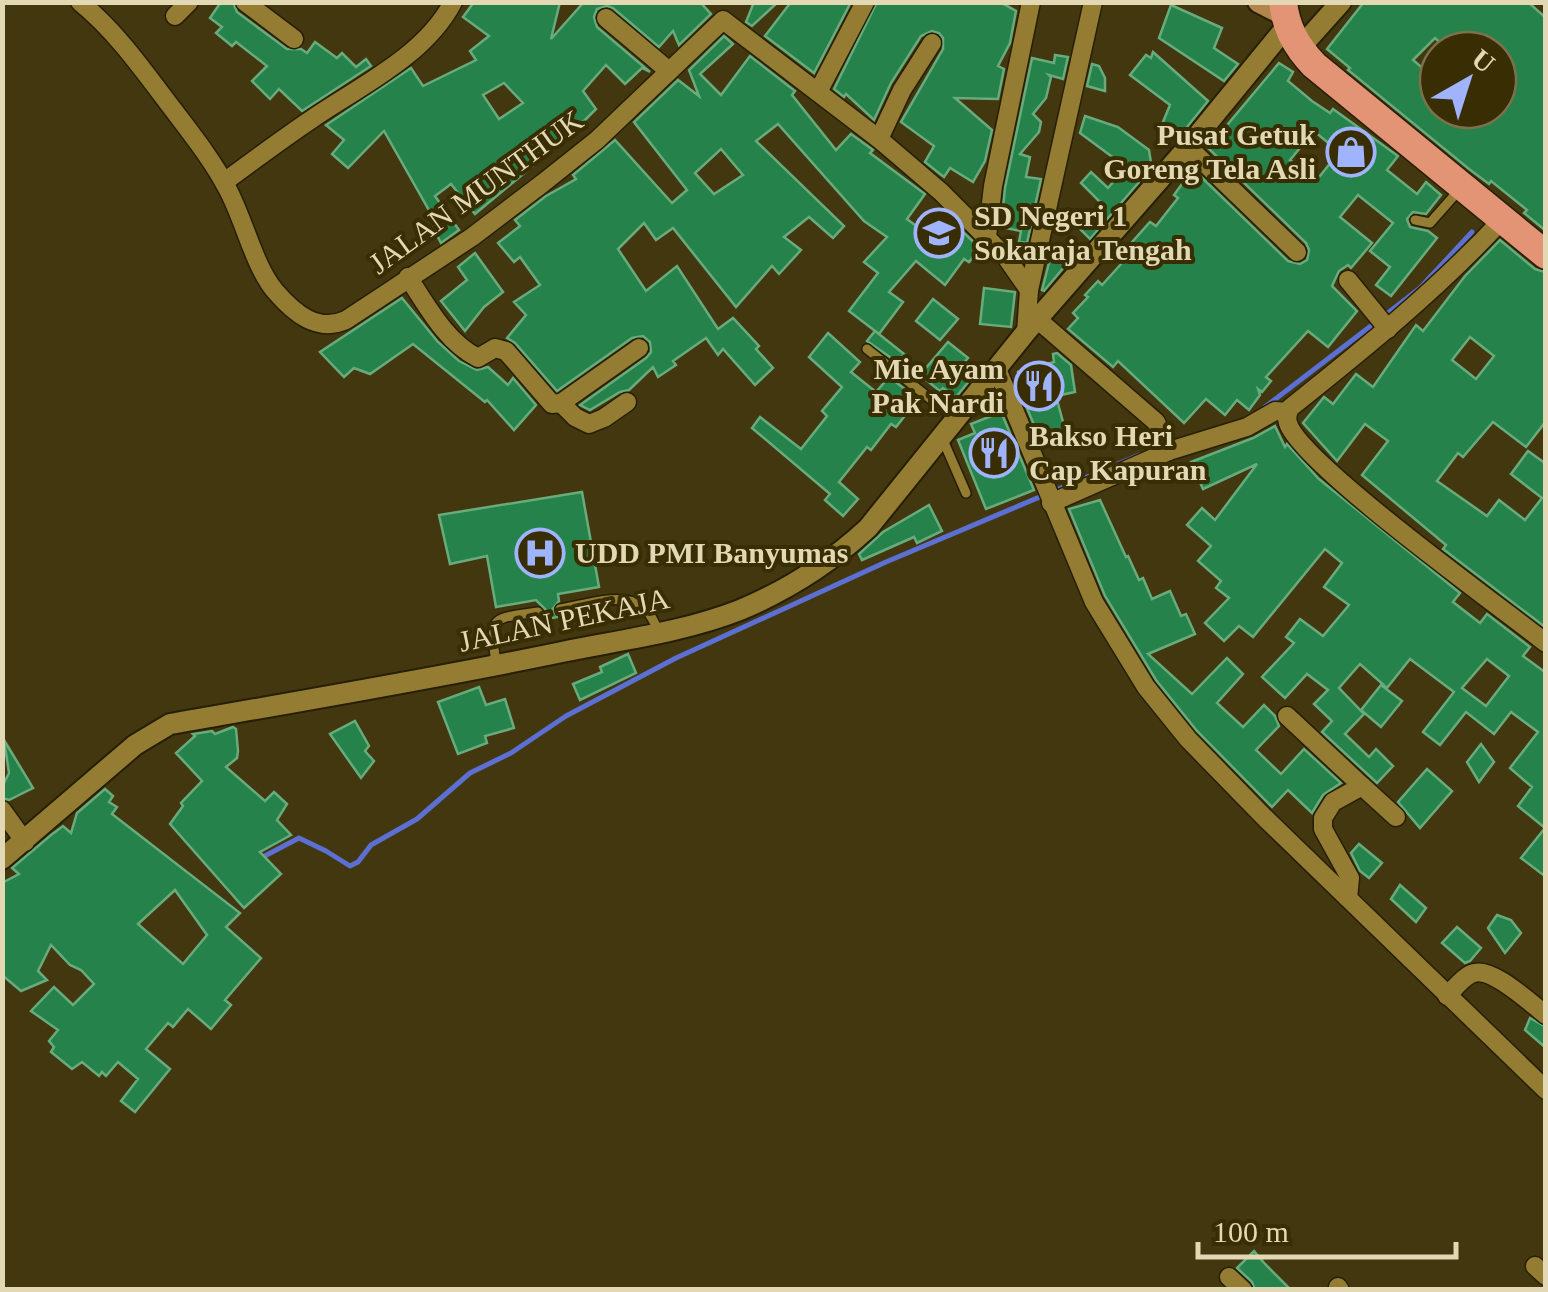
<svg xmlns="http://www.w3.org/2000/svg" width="1548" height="1292" viewBox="0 0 1548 1292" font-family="Georgia,serif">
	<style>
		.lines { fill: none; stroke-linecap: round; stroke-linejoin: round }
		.stream { stroke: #5c6fd2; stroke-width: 5 }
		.building { fill: #25824a; stroke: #68ab7c; stroke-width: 2.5; fill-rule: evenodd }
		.service-casing { stroke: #261f07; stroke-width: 12 }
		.minor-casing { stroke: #261f07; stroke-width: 21 }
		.tertiary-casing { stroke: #261f07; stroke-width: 24 }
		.secondary-casing { stroke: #261f07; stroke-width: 24 }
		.trunk-casing { stroke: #261f07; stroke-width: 31 }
		.service { stroke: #947d32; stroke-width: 9 }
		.minor { stroke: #947d32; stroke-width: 18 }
		.tertiary { stroke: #947d32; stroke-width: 20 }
		.secondary { stroke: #b1854b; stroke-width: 20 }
		.trunk { stroke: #e29474; stroke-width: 28 }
		.labels { text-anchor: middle; stroke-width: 8; stroke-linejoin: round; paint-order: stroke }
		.poi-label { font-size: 30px; font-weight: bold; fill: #e3d8b4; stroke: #382d03; text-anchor: start }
		.street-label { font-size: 30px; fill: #e3d8b4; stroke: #382d03 }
	</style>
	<rect width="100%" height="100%" fill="#43370f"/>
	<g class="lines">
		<g class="stream">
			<polyline points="1384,316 1420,288 1472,232"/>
			<polyline points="1265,407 1376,322"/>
			<polyline points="259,859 299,838 326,851 350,866 358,862 371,845 417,819 470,773 511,753 566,716 676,658 886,562 1139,455"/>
		</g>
	</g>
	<g class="building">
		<polygon points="221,2 233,2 237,12 287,49 301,49 307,53 315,42 337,58 342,53 356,67 366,59 371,66 302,111 279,89 270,99 252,81 267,66 236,42 232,46 216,33 222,27 210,18"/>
		<path d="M 474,2 L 560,2 L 551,39 L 584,2 L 700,2 L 711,14 L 679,45 L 673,31 L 659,47 L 613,8 L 607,6 L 597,9 L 594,17 L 597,27 L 650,72 L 642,68 L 625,84 L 606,65 L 583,91 L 596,109 L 571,134 L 475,214 L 451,184 L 435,196 L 459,230 L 441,243 L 433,228 L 435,221 L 384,131 L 348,168 L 332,154 L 344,140 L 326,125 L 411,68 L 423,86 L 476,60 L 470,51 L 489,36 L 463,17 ZM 504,83 L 523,103 L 499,119 L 483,95 Z"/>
		<polygon points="754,2 778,2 752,26 746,22"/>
		<polygon points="791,2 851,2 814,73 765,36"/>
		<polygon points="877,2 1000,2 1016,11 1010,43 998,66 1004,69 998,99 955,98 992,130 985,161 973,182 950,168 944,177 940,174 925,162 934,146 901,122 943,49 943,38 939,33 932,31 921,36 891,83 874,120 846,94 844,97 834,89"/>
		<path d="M 1364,2 L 1528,2 L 1546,18 L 1546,231 L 1524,213 L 1527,210 L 1491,181 L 1489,184 L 1469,169 L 1348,70 L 1350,68 L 1327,49 ZM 1435,38 L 1448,50 L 1498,50 L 1498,110 L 1438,110 L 1438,81 L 1413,60 Z"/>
		<polygon points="1171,5 1222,28 1214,48 1238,64 1224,81 1159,38"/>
		<path d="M 724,36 L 733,44 L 700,74 L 721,95 L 750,56 L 795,91 L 792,95 L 836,150 L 851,134 L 873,150 L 870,153 L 925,194 L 907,219 L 949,251 L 963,232 L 980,248 L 969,262 L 964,259 L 945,285 L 916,261 L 889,292 L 903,302 L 879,334 L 849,311 L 878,273 L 864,262 L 887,237 L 864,221 L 778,124 L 756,141 L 844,226 L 833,238 L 809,217 L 784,237 L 801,250 L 779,274 L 772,266 L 736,307 L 673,228 L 656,240 L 644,223 L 618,249 L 646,291 L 677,266 L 718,329 L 733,318 L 759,346 L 756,349 L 773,368 L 755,385 L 723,349 L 718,355 L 706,338 L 673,361 L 676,365 L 658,377 L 653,367 L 629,390 L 620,392 L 590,410 L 580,405 L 646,358 L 651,352 L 650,342 L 643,336 L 632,338 L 557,391 L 515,343 L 507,338 L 526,315 L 514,302 L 540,285 L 520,257 L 514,262 L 498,243 L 520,226 L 515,220 L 546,196 L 576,179 L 573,175 L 615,140 L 672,203 L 687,190 L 634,122 L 678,80 L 699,96 L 689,70 ZM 721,149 L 743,175 L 714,194 L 695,173 Z"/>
		<polygon points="1153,52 1208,101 1179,137 1163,122 1170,105 1130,75 1146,55 1151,58"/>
		<polygon points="1055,55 1068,57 1063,79 1049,75 1051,77 1046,98 1033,114 1041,122 1039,132 1020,154 1030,157 1026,177 1041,179 1027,243 1019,242 1021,231 1001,227 1005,188 1032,58 1054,63"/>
		<path d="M 1279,63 L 1293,72 L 1288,81 L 1312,101 L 1330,113 L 1333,109 L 1398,156 L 1387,170 L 1417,194 L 1426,182 L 1441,195 L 1426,214 L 1413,212 L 1407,219 L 1410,227 L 1428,231 L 1437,238 L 1391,296 L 1376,285 L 1390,267 L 1370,251 L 1393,223 L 1358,195 L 1340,217 L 1372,243 L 1351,268 L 1348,265 L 1339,271 L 1332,286 L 1357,311 L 1328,347 L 1308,331 L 1266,377 L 1271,381 L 1262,392 L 1258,389 L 1260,395 L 1249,410 L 1237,400 L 1225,415 L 1206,399 L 1184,423 L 1118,361 L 1113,367 L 1068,329 L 1078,318 L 1073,313 L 1088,297 L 1085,295 L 1098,281 L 1102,285 L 1122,263 L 1117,259 L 1150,222 L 1156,226 L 1178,198 L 1174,195 L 1193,169 L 1288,261 L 1300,264 L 1307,260 L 1309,250 L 1306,243 L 1208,148 ZM 1314,131 L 1339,152 L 1316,181 L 1290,160 Z"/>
		<polygon points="1092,64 1099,66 1105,78 1105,91 1087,86"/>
		<polygon points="1085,116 1118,127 1149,150 1151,163 1138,179 1140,181 1090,239 1079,228 1103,205 1081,183 1091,172 1108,188 1126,167 1080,133"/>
		<path d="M 1500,240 L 1535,269 L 1546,272 L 1546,421 L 1526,447 L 1493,422 L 1463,457 L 1458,453 L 1437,481 L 1487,516 L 1499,500 L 1525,520 L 1542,498 L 1511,474 L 1528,451 L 1546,464 L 1545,627 L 1443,549 L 1446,545 L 1362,475 L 1388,441 L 1365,424 L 1337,461 L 1303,423 L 1324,397 L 1333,404 L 1356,374 L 1373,387 L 1416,325 L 1423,331 L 1465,276 ZM 1470,337 L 1494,356 L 1476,379 L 1452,360 Z"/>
		<polygon points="475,253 503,292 484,307 465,331 441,301 467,280 458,267"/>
		<polygon points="1051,255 1065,266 1044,291 1042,290"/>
		<polygon points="984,288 1015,292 1011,327 980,324"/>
		<polygon points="402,298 438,342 459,361 477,370 488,367 508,385 513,378 536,405 514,430 487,400 485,402 413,344 370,374 354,368 344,377 320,352"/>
		<polygon points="933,299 958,319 940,340 916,321"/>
		<polygon points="875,331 904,354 897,362 867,341"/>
		<polygon points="828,333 860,362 851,372 876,392 889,377 918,399 896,427 891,424 871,450 867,447 839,482 858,499 843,516 825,500 830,494 752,428 760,417 801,449 827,416 822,411 842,387 809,357"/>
		<polygon points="948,342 968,358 962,365 975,374 956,397 943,388 940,391 920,375"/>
		<polygon points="1057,353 1071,365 1075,392 1056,396 1067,437 1042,444 1018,387 1021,386 1018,372 1054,362 1053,354"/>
		<polygon points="994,395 1034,490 986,509 958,440 975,433 971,424 999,413"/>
		<path d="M 1275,426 L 1285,447 L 1287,444 L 1319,479 L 1460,593 L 1453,602 L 1480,623 L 1487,614 L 1530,647 L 1523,656 L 1546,673 L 1546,877 L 1521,858 L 1545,828 L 1518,806 L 1532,787 L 1510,768 L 1538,732 L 1511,712 L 1494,734 L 1466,712 L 1440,745 L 1423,732 L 1454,692 L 1410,659 L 1387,688 L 1360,664 L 1339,688 L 1364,714 L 1345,734 L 1369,757 L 1376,749 L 1393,766 L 1377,783 L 1322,732 L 1332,721 L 1314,704 L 1328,690 L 1307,674 L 1285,698 L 1262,677 L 1294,643 L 1286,637 L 1300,619 L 1323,636 L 1349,605 L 1324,587 L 1342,563 L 1325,549 L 1253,637 L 1239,626 L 1224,641 L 1205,623 L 1229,598 L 1216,588 L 1221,581 L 1198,561 L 1211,546 L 1187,525 L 1202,508 L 1215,520 L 1257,464 L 1203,489 L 1191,462 L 1253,438 ZM 1487,659 L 1509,676 L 1486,706 L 1462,688 Z"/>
		<polygon points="582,492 599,587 558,594 559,601 552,610 558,617 540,620 546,610 536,600 496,607 487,556 450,564 439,515"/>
		<polygon points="1100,500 1126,557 1128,556 1139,580 1143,578 1152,599 1170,591 1181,616 1186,614 1195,634 1148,654 1192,694 1227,658 1243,674 1217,703 1243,727 1264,705 1275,716 1279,726 1256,750 1281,774 1304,749 1341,783 1323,795 1312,813 1288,790 1272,807 1197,731 1156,680 1105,596 1069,509"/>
		<polygon points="929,505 942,531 917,543 914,537 862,560 859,554 883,532"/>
		<polygon points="628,654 636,673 580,700 573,684 602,672 600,667"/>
		<polygon points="1381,685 1402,701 1381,727 1361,710"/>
		<polygon points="479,687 486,705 505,699 514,728 485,736 487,743 458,754 438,702"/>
		<polygon points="355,721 369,746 365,751 374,761 361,778 330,734"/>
		<polygon points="233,727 236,729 238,751 237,758 226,767 265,801 274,792 287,804 277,820 291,835 260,852 281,874 244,908 170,824 183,806 181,803 202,781 176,753 195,736 193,734 212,731 215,734"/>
		<polygon points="4,740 33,788 9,800 2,798 2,787 9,773"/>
		<polygon points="1481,744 1494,762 1479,782 1467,762"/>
		<polygon points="1427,769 1452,791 1420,828 1398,802"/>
		<path d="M 105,789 L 113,796 L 109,802 L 117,807 L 112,814 L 240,913 L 226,927 L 261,958 L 225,1000 L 231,1005 L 211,1029 L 188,1009 L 173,1027 L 168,1023 L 146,1049 L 170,1069 L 135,1112 L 121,1101 L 138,1079 L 118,1062 L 106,1076 L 102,1072 L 99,1076 L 82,1062 L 72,1069 L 51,1052 L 54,1047 L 49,1041 L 58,1030 L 31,1011 L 54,987 L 73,1005 L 94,984 L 81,970 L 70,965 L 51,945 L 38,971 L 47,980 L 21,991 L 2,975 L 2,883 L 19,874 L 12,868 L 51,835 L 63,826 L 71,833 L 77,813 ZM 175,890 L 207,935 L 183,964 L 138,924 Z"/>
		<polygon points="1359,844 1382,863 1369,878 1360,871 1351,853"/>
		<polygon points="1400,885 1426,908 1416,922 1391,899"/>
		<polygon points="1497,915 1511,920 1521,933 1505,953 1488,928"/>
		<polygon points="1457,927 1481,948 1470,961 1465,963 1442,943"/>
		<polygon points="1530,1018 1546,1027 1546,1048 1525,1030"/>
		<polygon points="1254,1251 1265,1264 1291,1290 1255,1290 1252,1282 1237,1268"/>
	</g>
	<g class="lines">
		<g class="service-casing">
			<g id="service">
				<polyline points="1415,220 1430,223 1460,189"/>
				<polyline points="867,349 956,419"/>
				<polyline points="943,440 966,493"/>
				<path d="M 560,609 C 600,602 643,583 658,632"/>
				<path d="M 496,663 C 489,614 492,619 538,612"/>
			</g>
		</g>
		<g class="minor-casing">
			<g id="minor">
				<path d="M 80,2 C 118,33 145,73 175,112 C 193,136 213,161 227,188 C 244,219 254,266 275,291 C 294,313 317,333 346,320 L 472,237 L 543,183 L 597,140 L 723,20 L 879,139 L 941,192 L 1006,257 L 1029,290 L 1026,332"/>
				<polyline points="245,2 294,39"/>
				<polyline points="175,16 189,2"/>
				<polyline points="606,18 669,71"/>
				<polyline points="818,92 865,2"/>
				<polyline points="879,139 902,90 932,43"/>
				<polyline points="1188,147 1297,252"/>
				<path d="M 224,182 C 253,161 282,139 312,119 C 360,86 425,56 453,2"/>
				<path d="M 1502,220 C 1437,290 1364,349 1290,408 C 1288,413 1286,416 1288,423 C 1300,463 1502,608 1546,643"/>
				<polyline points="987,237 993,186 1031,2"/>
				<path d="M 408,277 C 427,306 446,342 478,358 L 495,348 L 506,351 L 552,404 L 561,403 L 639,348"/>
				<polyline points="1348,280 1388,329"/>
				<polyline points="1029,290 1093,2"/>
				<polyline points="1037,319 1156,422 1169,451 1051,503"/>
				<polyline points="997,369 1094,602 1146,687 1188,739 1265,818 1546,1090"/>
				<polyline points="561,403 575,417 589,424 604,418 627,402"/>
				<polyline points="1169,451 1247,427 1275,411 1287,412"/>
				<polyline points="1287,716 1362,786 1333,802 1323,818 1323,829 1350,878 1348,898"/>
				<polyline points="1362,786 1396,817"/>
				<polyline points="2,810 25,842"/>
				<path d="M 1447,996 C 1454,989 1462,978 1471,974 C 1490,964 1530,1003 1546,1015"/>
				<polyline points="1535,1266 1546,1276"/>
				<polyline points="1229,1277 1243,1290"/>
				<polyline points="1338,1287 1340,1290"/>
			</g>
		</g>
		<g class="tertiary-casing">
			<g id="tertiary">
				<polyline points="1299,49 1341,2"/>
				<path d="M 2,859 L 135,745 L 170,724 C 301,701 432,679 562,652 C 621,640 684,632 740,610 C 788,590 830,563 868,528 L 1026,332 L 1188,147 L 1287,26"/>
			</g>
		</g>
		<g class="secondary-casing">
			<polyline id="secondary" points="1258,2 1285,16"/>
		</g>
		<g class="trunk-casing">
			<path id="trunk" d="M 1283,2 C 1286,28 1296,46 1314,65 L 1546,255"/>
		</g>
		<use href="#service" class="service"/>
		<use href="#minor" class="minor"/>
		<use href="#tertiary" class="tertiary"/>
		<use href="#secondary" class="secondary"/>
		<use href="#trunk" class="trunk"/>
	</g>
	<defs>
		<g id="shop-ring" transform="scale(2.5)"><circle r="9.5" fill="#382d03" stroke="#a0b3fd" stroke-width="1.5"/><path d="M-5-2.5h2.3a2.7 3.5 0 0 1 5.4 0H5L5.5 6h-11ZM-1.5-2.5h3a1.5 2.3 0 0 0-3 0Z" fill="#a0b3fd"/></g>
		<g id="school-ring" transform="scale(2.5)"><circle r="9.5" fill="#382d03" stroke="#a0b3fd" stroke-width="1.5"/><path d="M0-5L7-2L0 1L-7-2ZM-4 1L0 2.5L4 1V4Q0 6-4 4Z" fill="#a0b3fd"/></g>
		<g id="restaurant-ring" transform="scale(2.5)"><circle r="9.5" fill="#382d03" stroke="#a0b3fd" stroke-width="1.5"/><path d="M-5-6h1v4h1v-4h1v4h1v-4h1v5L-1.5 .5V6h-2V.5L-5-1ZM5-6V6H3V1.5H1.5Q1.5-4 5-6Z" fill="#a0b3fd"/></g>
		<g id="hospital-ring" transform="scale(2.5)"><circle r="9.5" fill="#382d03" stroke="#a0b3fd" stroke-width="1.5"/><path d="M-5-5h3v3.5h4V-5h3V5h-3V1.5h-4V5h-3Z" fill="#a0b3fd"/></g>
	</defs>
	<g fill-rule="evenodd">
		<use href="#shop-ring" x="1351" y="152"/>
		<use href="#school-ring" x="939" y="233"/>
		<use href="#restaurant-ring" x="1039" y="386"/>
		<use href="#restaurant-ring" x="994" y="453"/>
		<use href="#hospital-ring" x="540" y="553"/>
	</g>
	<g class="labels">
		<g class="poi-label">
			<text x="1316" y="145" text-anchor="end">Pusat Getuk<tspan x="1316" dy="34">Goreng Tela Asli</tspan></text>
			<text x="974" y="226">SD Negeri 1<tspan x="974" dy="34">Sokaraja Tengah</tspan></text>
			<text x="1004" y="379" text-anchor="end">Mie Ayam<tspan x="1004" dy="34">Pak Nardi</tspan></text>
			<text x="1029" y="446">Bakso Heri<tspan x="1029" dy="34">Cap Kapuran</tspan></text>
			<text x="575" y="563">UDD PMI Banyumas</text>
		</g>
		<g class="street-label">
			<text transform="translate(476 192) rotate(-36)" y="10">JALAN MUNTHUK</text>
			<text transform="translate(564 620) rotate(-12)" y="10">JALAN PEKAJA</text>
		</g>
	</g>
	<rect width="1548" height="1292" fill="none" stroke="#e3d8b4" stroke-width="10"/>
	<g transform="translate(1468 80) rotate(39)"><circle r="48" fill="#382d03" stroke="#7c714a" stroke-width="2.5"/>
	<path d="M0-8L18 38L0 25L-18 38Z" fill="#a0b3fd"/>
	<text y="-15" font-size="28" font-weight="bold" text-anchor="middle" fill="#e3d8b4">U</text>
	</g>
	<path d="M1198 1242v15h258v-15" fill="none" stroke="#e3d8b4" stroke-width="5"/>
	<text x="1213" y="1242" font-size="30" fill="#e3d8b4" stroke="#382d03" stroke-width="8" paint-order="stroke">100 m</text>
</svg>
